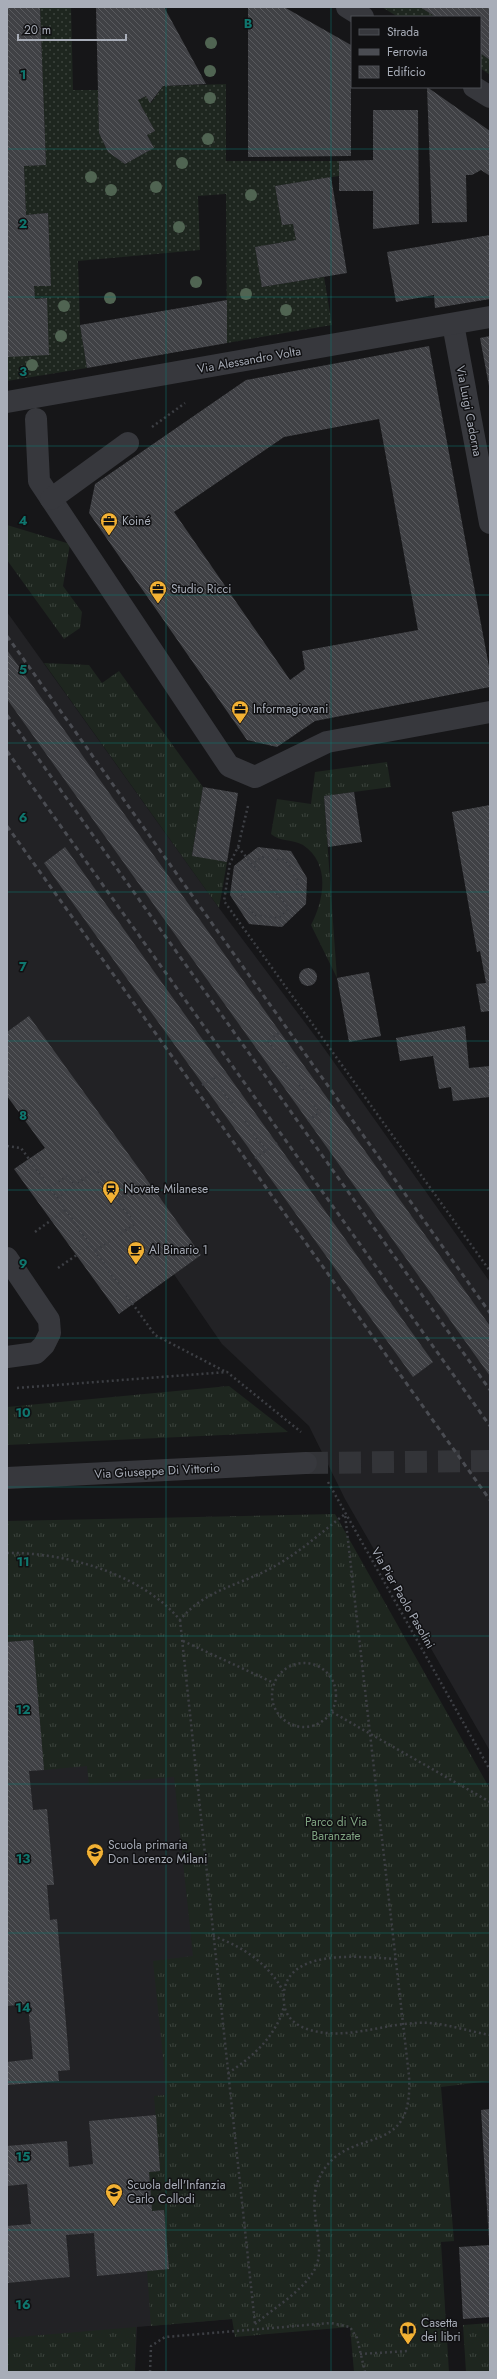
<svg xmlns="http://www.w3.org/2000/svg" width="497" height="2379" viewBox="0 0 497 2379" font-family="Jost,sans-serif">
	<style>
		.built { fill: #222225 }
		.grass { fill: url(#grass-tufts) }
		.garden { fill: url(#garden-dots) }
		.building { fill: url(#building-back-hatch); fill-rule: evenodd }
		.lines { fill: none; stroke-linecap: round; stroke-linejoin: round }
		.street-tunnel { stroke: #333438; stroke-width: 22; stroke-dasharray: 22 11; stroke-linecap: butt }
		.path { stroke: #3d3f44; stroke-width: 2.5; stroke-dasharray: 2 3; stroke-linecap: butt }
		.street { stroke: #37383d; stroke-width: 22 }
		.rail { stroke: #4a4c52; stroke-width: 3; stroke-dasharray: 5 4; stroke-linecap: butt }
		.tree { fill: #506452 }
		.grid { fill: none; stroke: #0f766e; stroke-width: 1; stroke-opacity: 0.55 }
		.labels { text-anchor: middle; stroke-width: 3; stroke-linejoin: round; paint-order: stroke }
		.street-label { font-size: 12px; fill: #a8adb8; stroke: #111113 }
		.poi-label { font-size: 12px; fill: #a8adb8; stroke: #111113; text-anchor: start }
		.park-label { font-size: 12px; fill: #7fa381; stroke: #111113 }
		.grid-label { font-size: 13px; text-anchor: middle; font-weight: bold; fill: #0f766e; stroke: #111113; stroke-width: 3; stroke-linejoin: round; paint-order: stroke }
	</style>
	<defs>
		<pattern id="grass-tufts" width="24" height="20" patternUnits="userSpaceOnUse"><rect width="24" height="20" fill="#1e261f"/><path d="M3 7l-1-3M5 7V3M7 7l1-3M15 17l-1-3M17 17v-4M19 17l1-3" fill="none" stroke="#3c433d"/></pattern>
		<pattern id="garden-dots" width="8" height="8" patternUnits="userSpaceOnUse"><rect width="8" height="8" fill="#1e261f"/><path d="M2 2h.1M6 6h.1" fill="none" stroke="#3c433d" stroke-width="1.8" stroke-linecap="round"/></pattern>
		<pattern id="building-back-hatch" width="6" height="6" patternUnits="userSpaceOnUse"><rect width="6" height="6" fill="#404145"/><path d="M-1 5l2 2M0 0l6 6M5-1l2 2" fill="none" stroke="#595a5e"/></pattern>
	</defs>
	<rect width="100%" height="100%" fill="#161618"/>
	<g class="built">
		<polygon points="7,612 219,908 321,1044 490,1282 490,1751 345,1499 309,1426 222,1344 7,1032"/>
		<polygon points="7,1575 159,1629 232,2319 137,2327 135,2372 7,2372"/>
	</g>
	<g class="grass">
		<polygon points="7,525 70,544 63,586 82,612 80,628 64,639 7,560"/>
		<polygon points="44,663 89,665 102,683 119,671 203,787 192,855 227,862 219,908"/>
		<path d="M 387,762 L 391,787 L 324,796 L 337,978 L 311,925 C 324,900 331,864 303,845 C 293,839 280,842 271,834 L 277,799 L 311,804 L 315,772 Z"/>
		<polygon points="229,1386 288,1432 7,1445 7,1407"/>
		<polygon points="335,1514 490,1789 490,2081 441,2087 454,2241 441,2242 449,2372 354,2372 350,2327 235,2337 232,2319 151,2326 147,2271 169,2269 164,2210 152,2211 149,2172 160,2171 154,2096 167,2095 153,1961 193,1956 174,1777 89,1784 87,1766 44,1770 33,1640 7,1642 7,1521"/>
		<polygon points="490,2323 490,2372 466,2372 463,2325"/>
		<polygon points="136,2327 135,2372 7,2372 7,2338"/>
	</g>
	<g class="garden">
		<polygon points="40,7 71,7 73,90 98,90 99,133 108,152 125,164 154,148 147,135 155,131 138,100 146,96 151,103 163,86 226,84 226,161 339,161 339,176 275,186 282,225 293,224 296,240 255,247 262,287 324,277 332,325 227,343 226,194 198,196 200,250 78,261 80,325 87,368 7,381 7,357 46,298 35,299 34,286 51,286 48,213 26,215 24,166 46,165"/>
		<polygon points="382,7 420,7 436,17 398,17"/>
		<polygon points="480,53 490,60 490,75 480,68"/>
	</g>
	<g class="building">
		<polygon points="7,7 40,7 46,165 24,166 26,215 48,213 51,286 34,286 35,299 47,298 49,355 7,357"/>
		<polygon points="96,7 164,7 206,84 163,86 150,103 146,96 138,100 155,131 147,135 154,148 125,164 108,152 99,133"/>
		<polygon points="248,7 284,7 351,45 351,156 248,157"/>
		<polygon points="420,7 490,7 490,60 480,53 480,17 436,17"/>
		<polygon points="427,87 490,131 490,176 481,170 472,175 466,175 467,222 432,223"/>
		<polygon points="373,110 418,110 419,224 373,229 373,191 339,191 339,161 373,160"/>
		<polygon points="331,177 347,273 262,287 255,247 296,240 293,224 282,225 275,186"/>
		<polygon points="490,235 490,299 435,308 434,295 396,302 387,252"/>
		<polygon points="227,300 227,343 87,368 80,325"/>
		<polygon points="490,336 490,386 489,386 480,338"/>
		<path d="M 429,346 L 490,672 L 490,687 L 315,721 L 277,747 L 247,740 L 89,513 L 95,484 L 246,380 ZM 379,419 L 418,630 L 302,651 L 305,669 L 290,680 L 174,512 L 284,437 Z"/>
		<polygon points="7,650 490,1326 490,1376 7,699"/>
		<polygon points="203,787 238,793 227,862 192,856"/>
		<polygon points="354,792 362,842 328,847 324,796"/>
		<polygon points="490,805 490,1011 481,1012 476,984 486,983 480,951 477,952 452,812"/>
		<polygon points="65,847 433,1362 413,1377 44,863"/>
		<polygon points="258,847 291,851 307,878 306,904 282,927 249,924 230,895 234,866"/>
		<circle cx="308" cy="977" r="9"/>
		<polygon points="369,972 381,1036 349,1042 337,978"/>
		<polygon points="29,1016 201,1255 119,1314 14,1169 45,1148 7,1096 7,1032"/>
		<polygon points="465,1026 469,1068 490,1066 490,1097 453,1101 451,1087 439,1089 433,1056 400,1061 396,1038"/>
		<polygon points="33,1640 44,1770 29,1771 33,1810 47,1809 54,1885 47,1885 50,1920 57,1919 70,2070 58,2071 59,2081 7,2085 7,2062 33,2059 28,2004 7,2006 7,1642"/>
		<polygon points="490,2109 490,2241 489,2241 481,2110"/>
		<polygon points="156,2115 160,2171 149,2172 152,2211 164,2210 169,2269 97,2276 94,2233 66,2235 70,2277 7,2283 7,2226 31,2224 27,2184 7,2186 7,2146 67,2141 69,2167 93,2164 89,2121"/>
		<polygon points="490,2245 490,2317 463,2319 459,2247"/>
	</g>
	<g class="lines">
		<polyline class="street-tunnel" points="306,1463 490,1461"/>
		<g class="path">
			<polyline points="152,427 185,403"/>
			<polyline points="248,806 238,847 230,863 224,901 490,1271"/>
			<polyline points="238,847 289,909"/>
			<polygon points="262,857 285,860 298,880 297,900 279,918 254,915 240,892 244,870"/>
			<polyline points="268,1041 290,1072"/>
			<polyline points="257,1049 280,1032"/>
			<polyline points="213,1078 236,1109"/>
			<polyline points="202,1085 225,1071"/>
			<polyline points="299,1085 320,1112"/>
			<polyline points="245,1121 266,1151"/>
			<polyline points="308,1121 331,1104"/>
			<polyline points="7,1146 21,1148 155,1335 226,1372"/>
			<polyline points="255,1158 277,1143"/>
			<polyline points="50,1188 68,1175 75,1185"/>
			<polyline points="57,1198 96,1170 135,1224 95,1251"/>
			<polyline points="118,1200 141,1185"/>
			<polyline points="35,1232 65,1210"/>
			<polyline points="58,1268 91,1245"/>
			<polyline points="17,1388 227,1372 301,1432"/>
			<polyline points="328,1482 490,1770"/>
			<path d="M 7,1553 C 65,1552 142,1574 180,1620 C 205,1589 242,1585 275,1566 C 300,1552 322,1532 345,1514"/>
			<polyline points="180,1620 255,2324"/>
			<polyline points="183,1641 274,1683"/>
			<circle cx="304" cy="1695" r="32"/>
			<polyline points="332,1712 490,1802"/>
			<path d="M 213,1936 C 242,1946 269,1964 283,1991"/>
			<path d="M 396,1959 C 360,1957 278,1946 284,2003 C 285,2016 295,2025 307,2029 C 343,2041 379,2025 415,2023 C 440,2021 466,2031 490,2035"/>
			<path d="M 228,2073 C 253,2057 277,2035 284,2006"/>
			<path d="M 255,2324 C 274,2308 303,2291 315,2269 C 329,2241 300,2203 325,2168 C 355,2126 414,2158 409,2076 L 345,1514"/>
			<polyline points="360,2354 408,2351"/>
			<polyline points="150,2372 151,2346 165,2337 331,2323 350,2327 357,2338 365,2372"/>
		</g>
		<g class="street">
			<polyline points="347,7 363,17"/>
			<polyline points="474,87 490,97"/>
			<polyline points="453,324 490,523"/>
			<polyline points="7,402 490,317"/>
			<polyline points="36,419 39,481 229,766 255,777 327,742 490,712"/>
			<polyline points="51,499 128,443"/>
			<polyline points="7,1258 49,1320 50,1333 44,1345 36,1353 7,1357"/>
			<polyline points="7,1478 306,1463"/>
		</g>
		<g class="rail">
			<polyline points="7,636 490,1313"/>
			<polyline points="7,715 490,1390"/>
			<polyline points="7,751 490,1426"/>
			<polyline points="7,826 490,1500"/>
		</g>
	</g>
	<g class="tree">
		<circle cx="211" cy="43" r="6"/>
		<circle cx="210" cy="71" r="6"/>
		<circle cx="210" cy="98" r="6"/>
		<circle cx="208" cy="139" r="6"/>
		<circle cx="182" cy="163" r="6"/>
		<circle cx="91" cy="177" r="6"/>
		<circle cx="156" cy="187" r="6"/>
		<circle cx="111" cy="190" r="6"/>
		<circle cx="251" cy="195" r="6"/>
		<circle cx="179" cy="227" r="6"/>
		<circle cx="196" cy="282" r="6"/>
		<circle cx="246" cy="294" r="6"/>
		<circle cx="110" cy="298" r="6"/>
		<circle cx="64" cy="306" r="6"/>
		<circle cx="286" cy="310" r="6"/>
		<circle cx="61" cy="336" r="6"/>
		<circle cx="32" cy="365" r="6"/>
	</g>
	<path class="grid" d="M 166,7 L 166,2372M 331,7 L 331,2372M 7,149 L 490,149M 7,297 L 490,297M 7,446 L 490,446M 7,595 L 490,595M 7,743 L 490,743M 7,892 L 490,892M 7,1041 L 490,1041M 7,1190 L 490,1190M 7,1338 L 490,1338M 7,1487 L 490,1487M 7,1636 L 490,1636M 7,1784 L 490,1784M 7,1933 L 490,1933M 7,2082 L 490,2082M 7,2230 L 490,2230"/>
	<defs>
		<g id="office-pin" transform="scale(0.9)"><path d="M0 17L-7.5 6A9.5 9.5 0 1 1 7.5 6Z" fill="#f2b134" stroke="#111113"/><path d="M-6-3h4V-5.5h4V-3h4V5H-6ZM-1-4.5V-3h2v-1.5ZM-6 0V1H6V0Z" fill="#111"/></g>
		<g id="station-pin" transform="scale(0.9)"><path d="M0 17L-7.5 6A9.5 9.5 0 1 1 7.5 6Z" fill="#f2b134" stroke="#111113"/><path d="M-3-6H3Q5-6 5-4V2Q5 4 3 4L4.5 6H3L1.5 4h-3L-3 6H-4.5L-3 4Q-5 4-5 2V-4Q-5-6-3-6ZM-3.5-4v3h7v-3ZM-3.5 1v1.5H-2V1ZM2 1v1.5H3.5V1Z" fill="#111"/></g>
		<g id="cafe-pin" transform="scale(0.9)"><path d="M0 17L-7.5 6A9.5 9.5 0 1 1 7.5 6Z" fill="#f2b134" stroke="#111113"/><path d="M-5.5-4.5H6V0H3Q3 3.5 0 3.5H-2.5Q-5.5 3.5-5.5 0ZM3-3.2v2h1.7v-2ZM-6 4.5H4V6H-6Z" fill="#111"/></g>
		<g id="school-pin" transform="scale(0.9)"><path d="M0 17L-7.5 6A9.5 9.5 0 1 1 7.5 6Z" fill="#f2b134" stroke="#111113"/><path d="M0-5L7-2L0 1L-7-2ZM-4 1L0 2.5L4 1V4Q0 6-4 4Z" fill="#111"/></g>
		<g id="library-pin" transform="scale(0.9)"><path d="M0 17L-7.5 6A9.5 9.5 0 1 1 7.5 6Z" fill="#f2b134" stroke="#111113"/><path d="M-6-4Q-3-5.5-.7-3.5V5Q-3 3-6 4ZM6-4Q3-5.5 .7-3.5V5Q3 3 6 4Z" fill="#111"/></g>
	</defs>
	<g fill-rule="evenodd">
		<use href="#office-pin" x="109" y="521"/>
		<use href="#office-pin" x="158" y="589"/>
		<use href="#office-pin" x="240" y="709"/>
		<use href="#station-pin" x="111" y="1189"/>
		<use href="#cafe-pin" x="136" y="1250"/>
		<use href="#school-pin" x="95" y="1852"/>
		<use href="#school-pin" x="114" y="2192"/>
		<use href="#library-pin" x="408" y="2330"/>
	</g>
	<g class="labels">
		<g class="street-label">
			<text transform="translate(249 360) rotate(-10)" y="4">Via Alessandro Volta</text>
			<text transform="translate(469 411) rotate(79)" y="4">Via Luigi Cadorna</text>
			<text transform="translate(157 1471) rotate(-3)" y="4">Via Giuseppe Di Vittorio</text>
			<text transform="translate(403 1598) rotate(60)" y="4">Via Pier Paolo Pasolini</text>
		</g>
		<g class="poi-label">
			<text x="122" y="525">Koiné</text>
			<text x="171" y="593">Studio Ricci</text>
			<text x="253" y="713">Informagiovani</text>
			<text x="124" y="1193">Novate Milanese</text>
			<text x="149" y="1254">Al Binario 1</text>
			<text x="108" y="1849">Scuola primaria<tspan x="108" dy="14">Don Lorenzo Milani</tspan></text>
			<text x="127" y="2189">Scuola dell'Infanzia<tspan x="127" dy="14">Carlo Collodi</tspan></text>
			<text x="421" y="2327">Casetta<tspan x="421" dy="14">dei libri</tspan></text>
		</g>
		<g class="park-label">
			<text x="336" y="1826">Parco di Via<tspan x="336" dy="14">Baranzate</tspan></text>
		</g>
	</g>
	<g class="grid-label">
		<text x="248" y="28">B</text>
		<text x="23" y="79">1</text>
		<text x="23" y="228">2</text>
		<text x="23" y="376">3</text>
		<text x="23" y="525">4</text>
		<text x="23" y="674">5</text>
		<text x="23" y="822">6</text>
		<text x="23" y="971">7</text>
		<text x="23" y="1120">8</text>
		<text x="23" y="1268">9</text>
		<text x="23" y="1417">10</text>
		<text x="23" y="1566">11</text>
		<text x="23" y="1714">12</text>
		<text x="23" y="1863">13</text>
		<text x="23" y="2012">14</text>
		<text x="23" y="2161">15</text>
		<text x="23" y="2309">16</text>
	</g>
	<rect width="497" height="2379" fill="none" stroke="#a8adb8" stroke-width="16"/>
	<rect x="351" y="16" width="130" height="72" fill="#111113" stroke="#4d4f55"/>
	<rect x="359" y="29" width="20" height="6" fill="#37383d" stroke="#4d4f55"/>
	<text x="387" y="36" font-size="12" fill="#a8adb8">Strada</text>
	<rect x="359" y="49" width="20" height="6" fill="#4a4c52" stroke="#4d4f55"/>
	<text x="387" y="56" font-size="12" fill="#a8adb8">Ferrovia</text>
	<rect x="359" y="66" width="20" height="12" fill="url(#building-back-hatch)" stroke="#4d4f55"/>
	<text x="387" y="76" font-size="12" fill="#a8adb8">Edificio</text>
	<path d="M18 34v6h108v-6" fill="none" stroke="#a8adb8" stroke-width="2"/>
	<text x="24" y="34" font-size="12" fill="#a8adb8" stroke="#111113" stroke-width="3" paint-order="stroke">20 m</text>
</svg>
